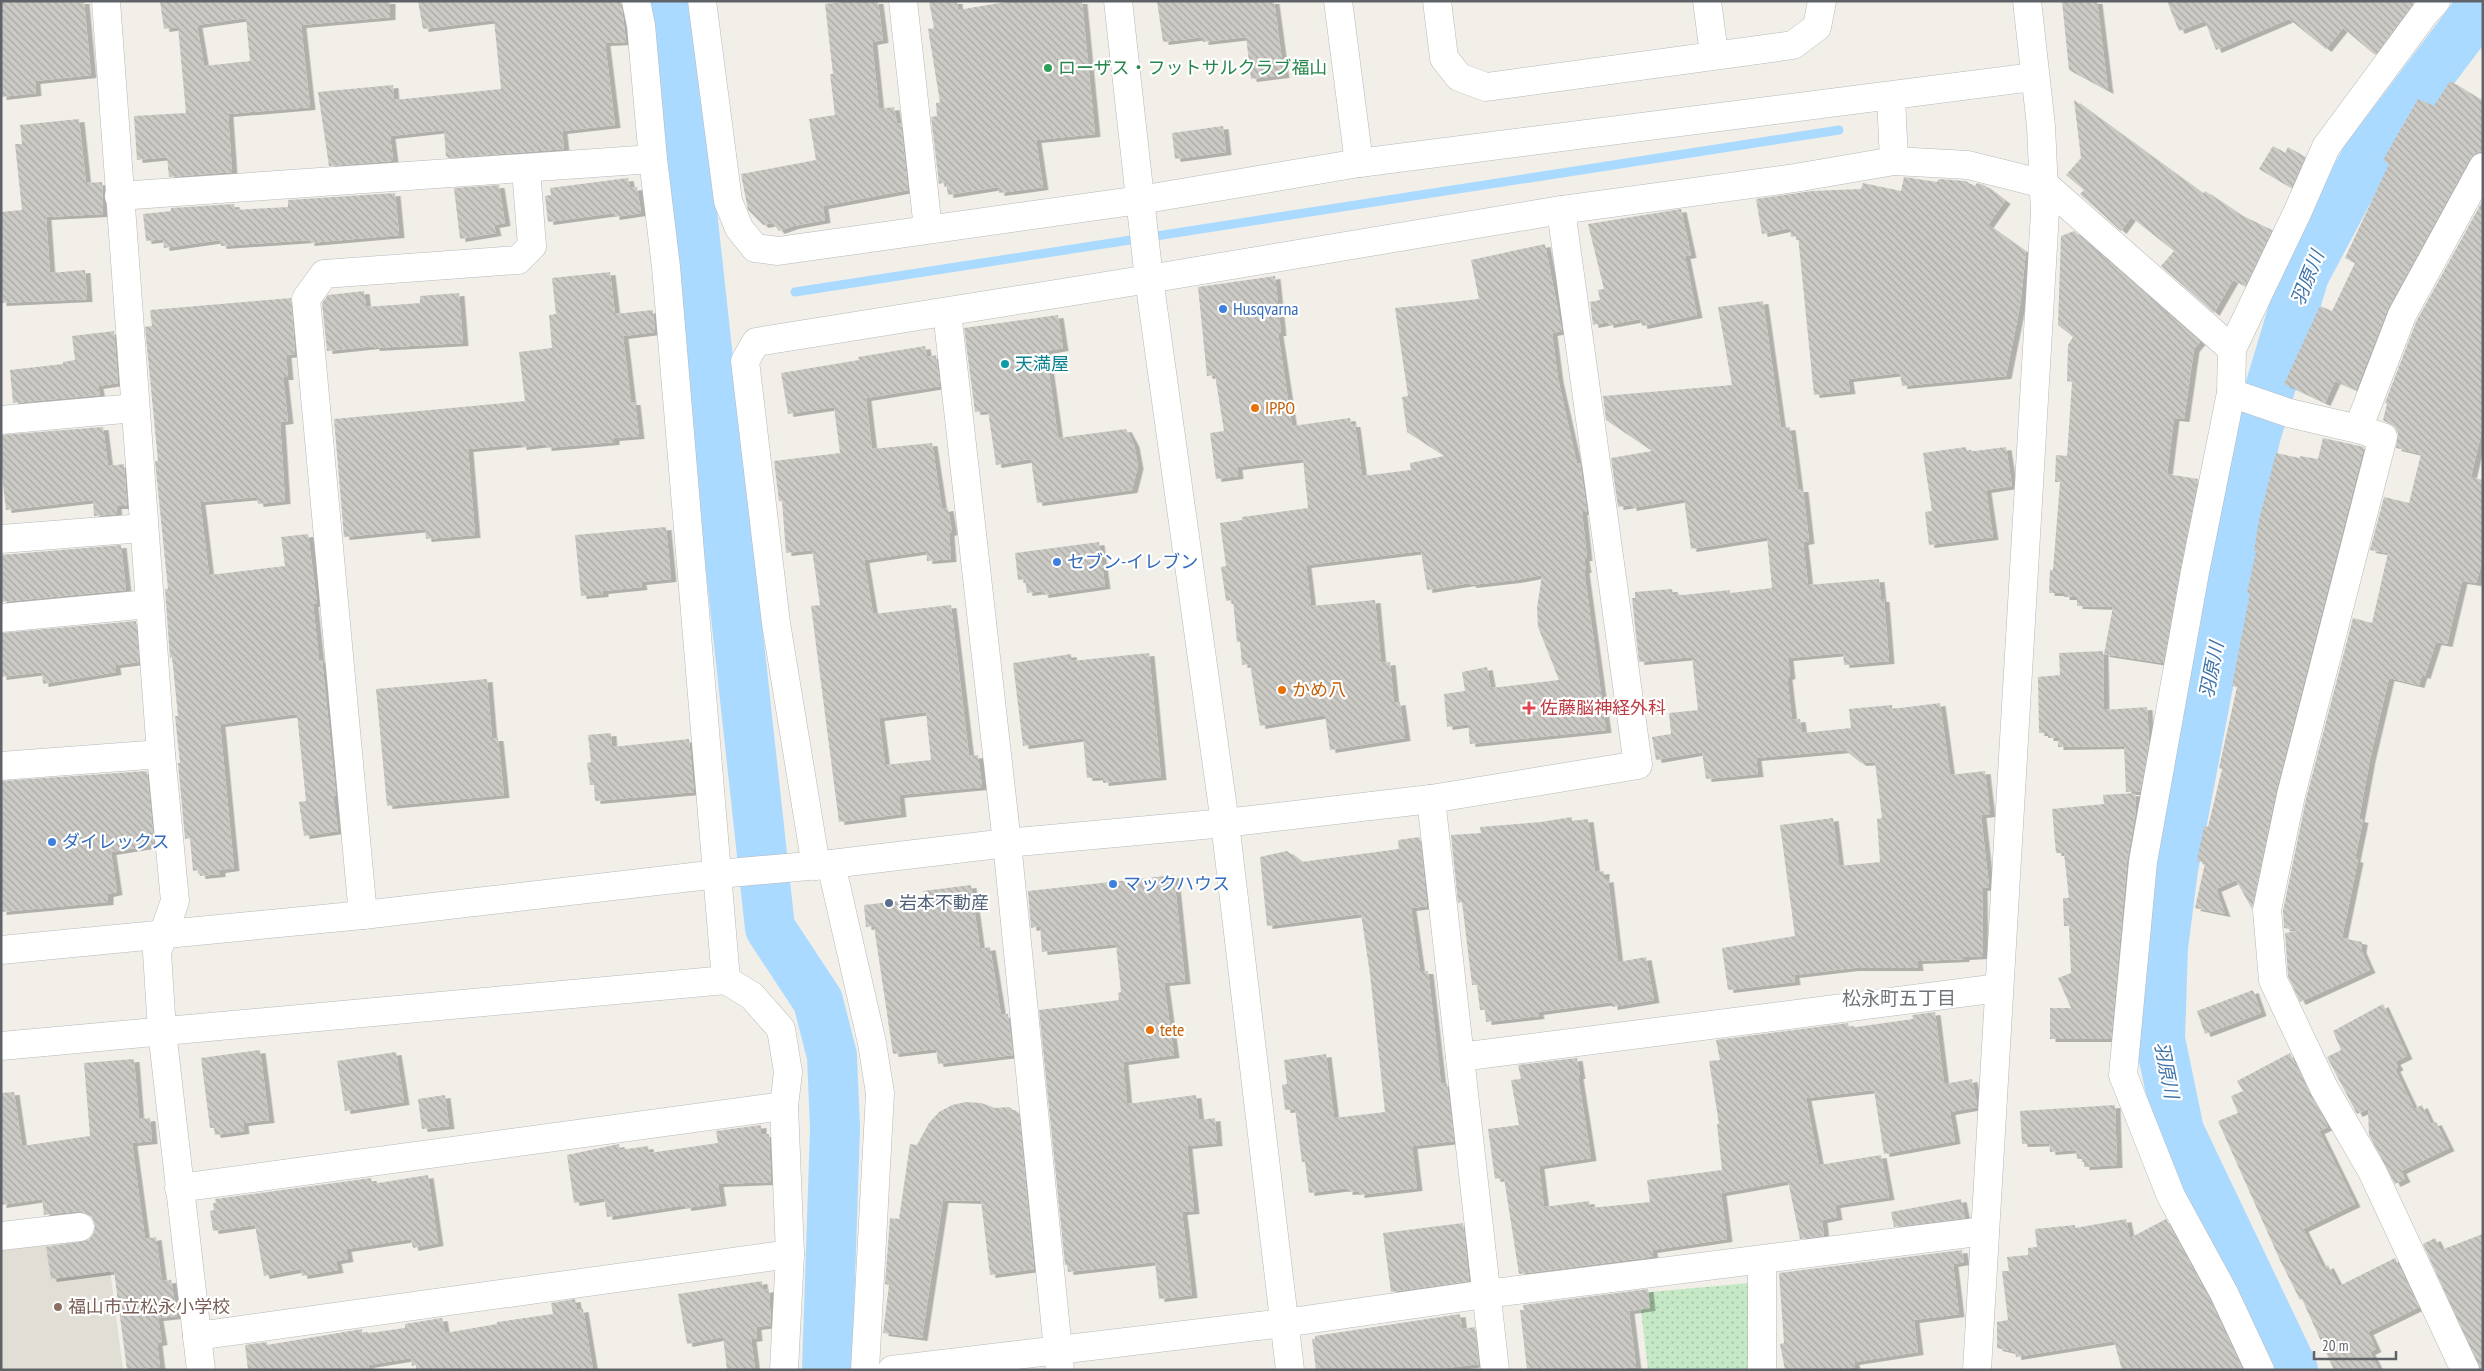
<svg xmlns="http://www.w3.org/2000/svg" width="2484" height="1371" viewBox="0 0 2484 1371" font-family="'PT Sans Narrow','Noto Sans JP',sans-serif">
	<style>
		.education { fill: #e1ded6 }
		.grass { fill: url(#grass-dots) }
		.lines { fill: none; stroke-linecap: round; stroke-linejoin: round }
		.stream { stroke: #aadaff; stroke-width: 9 }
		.river { stroke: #aadaff; stroke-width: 50 }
		.building { fill: url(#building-back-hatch); fill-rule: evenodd; filter: url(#shadow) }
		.minor-casing { stroke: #b5b8bc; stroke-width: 29 }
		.minor { stroke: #fff; stroke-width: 28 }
		.leisure-dot { fill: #2e9e5b; stroke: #fff; stroke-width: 2 }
		.shop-dot { fill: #3f7fe0; stroke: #fff; stroke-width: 2 }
		.culture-dot { fill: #0f9aa8; stroke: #fff; stroke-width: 2 }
		.food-dot { fill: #e8710a; stroke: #fff; stroke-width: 2 }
		.health-dot { fill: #e0444e; stroke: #fff; stroke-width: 2 }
		.service-dot { fill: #5c6f8a; stroke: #fff; stroke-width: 2 }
		.education-dot { fill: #8d6e63; stroke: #fff; stroke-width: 2 }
		.labels { text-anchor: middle; stroke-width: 4.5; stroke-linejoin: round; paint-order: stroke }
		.leisure-label { font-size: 18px; fill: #27864d; stroke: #fff; text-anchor: start }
		.shop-label { font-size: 18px; fill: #366cbe; stroke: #fff; text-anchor: start }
		.culture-label { font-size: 18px; fill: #0d838f; stroke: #fff; text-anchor: start }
		.food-label { font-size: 18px; fill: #c56008; stroke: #fff; text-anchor: start }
		.health-label { font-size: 18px; fill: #be3a42; stroke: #fff; text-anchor: start }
		.service-label { font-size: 18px; fill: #4e5e75; stroke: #fff; text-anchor: start }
		.education-label { font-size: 18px; fill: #785e54; stroke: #fff; text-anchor: start }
		.water-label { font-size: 19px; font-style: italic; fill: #4174aa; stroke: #fff }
		.neighbourhood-label { font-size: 19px; fill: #70757a; stroke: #fff }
	</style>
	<defs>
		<pattern id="grass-dots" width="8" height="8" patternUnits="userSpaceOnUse" patternTransform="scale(1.25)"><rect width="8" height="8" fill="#c5e8c5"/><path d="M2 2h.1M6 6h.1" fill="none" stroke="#a3c0a4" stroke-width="1.8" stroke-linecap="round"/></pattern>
		<pattern id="building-back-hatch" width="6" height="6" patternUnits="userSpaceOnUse" patternTransform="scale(1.25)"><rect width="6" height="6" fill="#cccac5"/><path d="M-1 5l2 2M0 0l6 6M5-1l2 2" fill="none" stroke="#a9a8a4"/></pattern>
		<filter id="shadow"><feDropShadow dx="5.5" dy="3" stdDeviation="0" flood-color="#0004"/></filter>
	</defs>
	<rect width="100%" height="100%" fill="#f1efe8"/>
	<polygon class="education" points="105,1231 123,1370 1,1370 1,1243"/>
	<polygon class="grass" points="1750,1283 1750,1370 1648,1370 1639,1293"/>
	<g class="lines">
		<polyline class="stream" points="795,292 1839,130"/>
		<g class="river">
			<polyline points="669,1 770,928 818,1001 832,1056 835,1128 827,1370"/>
			<polyline points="2293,1370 2179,1131 2160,1039 2163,947 2173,869 2255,438 2304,275 2365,160 2483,4"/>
		</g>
	</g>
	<g class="building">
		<polygon points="1,1 84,1 91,75 35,81 36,93 1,97"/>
		<path d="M 160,1 L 390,1 L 390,17 L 301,25 L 310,107 L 228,114 L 232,172 L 169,177 L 167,157 L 137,160 L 134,116 L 186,113 L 178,27 L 164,29 ZM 246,18 L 250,61 L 204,66 L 197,25 Z"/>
		<polygon points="418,1 621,1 626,42 605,43 615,125 562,131 564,149 449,158 446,156 444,130 390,136 393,159 391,161 329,166 318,92 393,85 394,100 501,89 494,20 423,29"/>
		<polygon points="850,1 878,1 883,40 872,42 879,109 894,107 897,124 901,123 908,190 823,206 825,220 793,226 779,231 773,223 763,225 748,210 741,174 816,160 809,119 835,115 830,74 833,74 825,4"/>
		<polygon points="929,1 957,1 958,10 1011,1 1082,1 1095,134 1036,140 1043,187 999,193 998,187 948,195 946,182 939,184 931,117 937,116 936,103 940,102 928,29 934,28"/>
		<polygon points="1157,1 1274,1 1284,75 1251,79 1246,37 1203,42 1203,37 1163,42"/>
		<polygon points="2062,1 2097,1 2108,91 2069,70"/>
		<polygon points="2167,1 2415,1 2375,55 2343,28 2326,49 2289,19 2216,50 2205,21 2179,31"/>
		<polygon points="2450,81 2483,101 2483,151 2475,153 2469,160 2388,308 2356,390 2335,381 2325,403 2284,384 2320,306 2332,311 2355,263 2345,258 2389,164 2383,160 2418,99 2434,106"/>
		<polygon points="2074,100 2203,194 2205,191 2239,214 2272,230 2245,286 2233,280 2214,313 2161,266 2174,251 2131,217 2121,231 2080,194 2084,190 2066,175 2081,158"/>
		<polygon points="79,119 86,183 102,182 103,214 46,217 50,273 85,270 87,299 1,303 1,212 22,210 15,144 22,144 20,125"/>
		<polygon points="1223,126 1226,152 1175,159 1172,133"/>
		<polygon points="2273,146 2285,153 2288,147 2305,157 2291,188 2259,169"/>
		<polygon points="1904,177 1937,182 1939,179 1966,181 1974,187 1977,183 1984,185 2005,201 1988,225 2026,252 2020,306 2006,376 1902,386 1900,373 1848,379 1850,391 1814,395 1798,236 1791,237 1790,228 1762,234 1756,199 1812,191 1861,189 1863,183 1901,191"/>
		<polygon points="628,178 630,188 637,187 641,213 614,217 614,213 548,222 545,196 551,195 550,188"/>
		<polygon points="499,185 505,223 494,225 496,233 460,239 454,188"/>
		<polygon points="395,193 399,235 309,243 309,240 221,246 220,240 164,248 163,239 146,241 143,214 171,211 171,208 234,204 235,210 288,207 288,200"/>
		<polygon points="2483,200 2483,426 2471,477 2483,480 2483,559 2476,583 2462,581 2447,644 2436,642 2425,676 2422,675 2419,685 2389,678 2370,759 2359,819 2363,820 2355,859 2358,860 2342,938 2362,942 2361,950 2370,970 2300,1002 2288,976 2285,933 2299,931 2284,928 2283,911 2306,799 2353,618 2372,623 2388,553 2370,550 2384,497 2409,503 2421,454 2396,448 2398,433 2394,426 2383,420 2387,404 2385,403 2416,322"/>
		<polygon points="1681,209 1691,255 1685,256 1697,315 1642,326 1640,319 1608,325 1608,322 1593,325 1590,302 1600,300 1598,290 1604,289 1588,224"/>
		<polygon points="2074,231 2200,342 2194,349 2184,419 2174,418 2167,474 2198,479 2163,663 2104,654 2113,607 2077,606 2077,597 2064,597 2064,593 2049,593 2050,570 2053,570 2060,482 2055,482 2056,455 2067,456 2072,382 2067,381 2068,345 2073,337 2058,325 2061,236"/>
		<polygon points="1545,244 1562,331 1552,333 1558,379 1577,464 1580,463 1587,512 1582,512 1587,558 1584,558 1586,570 1584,570 1606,730 1470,744 1468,724 1447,727 1444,694 1465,691 1462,672 1487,667 1491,688 1559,680 1538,627 1537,608 1542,575 1515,580 1471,585 1470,583 1427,590 1421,551 1306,565 1311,606 1375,600 1381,663 1390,662 1394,703 1400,702 1405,738 1330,750 1325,715 1260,726 1250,664 1242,665 1240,642 1237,642 1233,600 1226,601 1221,567 1226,566 1220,523 1242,520 1242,517 1308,508 1303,459 1237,467 1238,476 1216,479 1210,433 1224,431 1215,375 1207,376 1198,287 1275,276 1281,333 1278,333 1292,426 1350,418 1351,424 1355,424 1362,476 1411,470 1410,463 1444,456 1407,432 1402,397 1408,396 1395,308 1479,299 1471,260"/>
		<polygon points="610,272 615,314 653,310 655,332 623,336 631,402 635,402 639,436 614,438 614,442 546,448 546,444 521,447 521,444 468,449 475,535 426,539 425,529 344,537 334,419 525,401 519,352 552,348 549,315 556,314 552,278"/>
		<polygon points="364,291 366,307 420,303 420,296 459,293 463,343 374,348 374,346 327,351 322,303 328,295"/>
		<polygon points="291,298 295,354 286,355 288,377 283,377 288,421 280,422 285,501 258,504 257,497 200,502 209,575 285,566 281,537 308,534 317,603 313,604 319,660 322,660 336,796 333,796 338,831 304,836 299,802 306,801 297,714 220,724 234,868 220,870 220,874 200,876 199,870 193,871 190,838 185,839 178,763 180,763 175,716 178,716 172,657 170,658 165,589 168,589 155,461 158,461 145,327 152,326 150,310"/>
		<polygon points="1763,301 1781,428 1790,427 1798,489 1803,489 1809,541 1803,542 1808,585 1879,579 1881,599 1884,599 1889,661 1844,665 1843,653 1788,658 1790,676 1787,677 1792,720 1800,719 1802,733 1851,728 1849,709 1892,705 1892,709 1940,703 1950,775 1985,771 1990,814 1981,815 1989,887 1982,888 1983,956 1964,957 1964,959 1917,961 1918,968 1853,968 1794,975 1795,982 1728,990 1722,948 1795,936 1780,825 1833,818 1839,866 1880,862 1877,819 1882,818 1875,762 1861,763 1845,750 1756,758 1758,774 1706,779 1702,752 1656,760 1652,737 1671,734 1669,713 1698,710 1692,657 1639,662 1632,598 1635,598 1635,592 1672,589 1673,594 1683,595 1730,590 1730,593 1772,588 1767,537 1691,549 1684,499 1631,508 1631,505 1618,507 1611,458 1652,451 1606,420 1603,396 1732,385 1718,307"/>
		<polygon points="1058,315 1063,348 1046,351 1058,438 1126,429 1134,444 1138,466 1132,490 1037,503 1031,459 996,465 988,411 975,412 964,328"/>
		<polygon points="114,331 118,383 98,386 100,395 13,403 10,370 63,364 63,362 75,360 72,336"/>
		<path d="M 925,346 L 927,357 L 936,355 L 940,386 L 866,398 L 872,449 L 932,443 L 942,509 L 948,508 L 952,532 L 949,533 L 951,559 L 927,561 L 926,551 L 864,560 L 873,614 L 951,605 L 969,756 L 978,755 L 982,787 L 899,795 L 901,814 L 839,822 L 811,606 L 820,605 L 812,550 L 786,553 L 782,501 L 779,501 L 774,461 L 840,453 L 834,407 L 788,414 L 781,373 L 859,360 L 858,357 ZM 926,712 L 931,760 L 885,765 L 879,718 Z"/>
		<polygon points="103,427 108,466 124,464 127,506 116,506 117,514 94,516 93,500 6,510 1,467 1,435"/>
		<polygon points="2323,438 2364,447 2276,791 2252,909 2236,880 2216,889 2225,914 2195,908 2205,863 2197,861 2204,826 2208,827 2222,769 2219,768 2237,687 2232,686 2250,593 2247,593 2256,551 2254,551 2259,520 2276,453 2300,458 2300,456 2318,459"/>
		<polygon points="1966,447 1967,452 2006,447 2012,486 1986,490 1993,537 1929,545 1925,512 1932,511 1923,453"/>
		<polygon points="666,527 671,579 641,582 642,587 603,591 603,594 581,596 575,535"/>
		<polygon points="1099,542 1105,586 1043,595 1042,591 1027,593 1025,579 1018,580 1015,553"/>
		<polygon points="121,545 126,590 1,602 1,555"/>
		<polygon points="136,621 139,662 115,665 116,672 43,684 42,672 1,677 1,633"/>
		<polygon points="2103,651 2104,710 2147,707 2149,742 2140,792 2126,792 2124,746 2058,747 2058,738 2048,738 2048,733 2039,733 2038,677 2060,675 2059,653"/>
		<polygon points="1149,653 1161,777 1103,783 1103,777 1087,778 1083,738 1023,746 1013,663 1071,654 1072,661"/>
		<polygon points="487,679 492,738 498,738 504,795 387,806 376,689"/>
		<polygon points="611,733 612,747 689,739 694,792 595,801 594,785 590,785 587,763 591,762 588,735"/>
		<polygon points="147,771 154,845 111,852 117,892 108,894 108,902 1,912 1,781"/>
		<polygon points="2135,793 2136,811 2127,861 2111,1039 2050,1039 2050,1008 2071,1008 2058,978 2071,973 2069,926 2064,926 2063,898 2069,898 2064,853 2056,853 2052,809 2104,804 2103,795"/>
		<polygon points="1572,817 1572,821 1588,819 1595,872 1604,871 1604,880 1608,879 1618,962 1646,957 1654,1000 1612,1007 1612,1002 1538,1012 1539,1016 1486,1022 1485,1010 1480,1010 1477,985 1472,985 1462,902 1458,903 1451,835 1481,833 1480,827 1541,822"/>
		<polygon points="1420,837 1427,906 1411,908 1420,971 1428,971 1441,1084 1447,1083 1454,1141 1412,1146 1417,1188 1359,1195 1359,1191 1347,1192 1347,1188 1309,1193 1305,1162 1302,1162 1295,1109 1285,1110 1282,1085 1287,1084 1284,1060 1326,1054 1334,1118 1385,1112 1370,974 1361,914 1267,926 1260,857 1287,851 1301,862 1399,849 1398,840"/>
		<polygon points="1174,875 1185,981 1164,983 1174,1055 1123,1062 1127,1104 1196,1095 1199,1120 1215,1118 1217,1143 1187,1146 1194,1211 1182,1212 1192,1295 1159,1299 1155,1262 1068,1272 1067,1265 1065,1265 1039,1010 1119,1000 1118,993 1121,992 1116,944 1042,952 1040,926 1031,928 1028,891"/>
		<polygon points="971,885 980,949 990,947 1001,1015 1008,1014 1013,1055 938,1064 936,1049 893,1054 874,926 866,927 864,905 924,898 923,891"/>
		<polygon points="2253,990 2261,1013 2205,1034 2197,1011"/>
		<polygon points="2383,1004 2407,1056 2395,1062 2398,1067 2395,1069 2414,1109 2422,1105 2431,1124 2436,1122 2449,1148 2401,1171 2405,1179 2395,1184 2369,1135 2368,1109 2357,1114 2327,1057 2341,1050 2333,1031"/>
		<polygon points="1935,1012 1944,1084 1972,1079 1977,1105 1977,1107 1950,1112 1955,1141 1884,1154 1874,1090 1806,1098 1819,1165 1881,1155 1889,1197 1835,1205 1837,1217 1822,1220 1824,1236 1800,1239 1788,1181 1721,1193 1727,1239 1652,1250 1653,1256 1644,1258 1519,1274 1504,1178 1495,1179 1488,1129 1519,1125 1511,1080 1521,1079 1518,1065 1577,1058 1580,1076 1578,1076 1591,1158 1539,1166 1544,1207 1589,1201 1590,1208 1650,1202 1647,1180 1722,1170 1717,1124 1719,1124 1709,1061 1720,1060 1716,1040 1848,1023 1849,1028 1913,1019 1912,1015"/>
		<polygon points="260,1050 269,1120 243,1123 244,1131 215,1135 214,1128 210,1128 201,1058"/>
		<polygon points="396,1052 404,1102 345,1111 337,1061"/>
		<polygon points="2290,1053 2328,1127 2319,1131 2355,1204 2303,1229 2323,1268 2328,1265 2339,1286 2395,1258 2419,1307 2368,1332 2376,1349 2370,1352 2379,1370 2334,1370 2302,1299 2300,1300 2279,1258 2218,1121 2238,1113 2231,1096 2243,1091 2237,1081"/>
		<polygon points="134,1059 139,1119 150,1118 152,1141 132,1143 145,1239 156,1237 162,1281 171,1280 177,1316 158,1318 162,1342 157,1343 160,1367 127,1370 114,1271 51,1279 46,1247 89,1240 94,1233 95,1225 92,1217 86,1213 79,1211 44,1215 42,1199 1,1205 1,1093 14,1092 22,1146 90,1136 84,1063"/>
		<polygon points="445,1095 449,1126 422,1129 418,1099"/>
		<polygon points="966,1102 981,1103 995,1108 1009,1107 1019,1115 1034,1269 990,1275 981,1201 943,1200 922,1338 883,1333 889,1285 885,1284 890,1218 899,1219 910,1144 917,1145 929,1123 939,1112 952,1105"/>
		<polygon points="2115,1105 2117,1165 2084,1167 2084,1159 2077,1159 2076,1150 2050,1152 2049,1143 2022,1144 2020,1111"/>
		<polygon points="761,1125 761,1134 769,1134 771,1182 718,1184 721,1203 686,1208 685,1205 607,1217 604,1198 574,1203 567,1155 619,1144 620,1150 648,1146 649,1153 718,1143 716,1131"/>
		<polygon points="428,1175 438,1243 413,1248 411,1239 346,1249 348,1259 336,1261 338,1270 302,1276 301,1269 264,1276 255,1225 213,1231 210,1211 214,1210 213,1203 216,1203 215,1199 371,1178 372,1184"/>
		<polygon points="1961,1199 1965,1218 1894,1227 1891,1212"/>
		<polygon points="2126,1219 2130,1238 2166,1219 2210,1300 2243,1370 2122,1370 2114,1341 2016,1357 2015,1352 1997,1348 1997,1322 2008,1320 2002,1271 2009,1271 2007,1257 2028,1255 2028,1248 2037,1247 2035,1229 2075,1225 2075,1228"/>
		<polygon points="1463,1223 1469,1281 1391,1292 1383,1233"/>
		<polygon points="2483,1234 2483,1370 2480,1370 2423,1244 2435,1238 2441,1250"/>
		<polygon points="1962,1250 1964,1262 1953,1264 1959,1314 1914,1320 1918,1352 1854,1362 1855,1367 1842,1370 1785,1370 1780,1344 1784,1343 1779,1273"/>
		<polygon points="762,1281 763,1290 769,1289 771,1325 756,1327 757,1338 751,1339 755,1370 727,1370 723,1337 687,1344 678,1294"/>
		<polygon points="1648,1289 1650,1308 1629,1311 1636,1367 1612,1370 1527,1370 1520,1310 1524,1310 1523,1305"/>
		<polygon points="575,1299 577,1310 583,1309 593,1370 416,1370 416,1365 412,1366 411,1358 368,1365 369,1370 248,1370 245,1345 267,1342 267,1345 362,1329 362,1334 405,1328 405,1324 442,1318 445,1333 497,1324 497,1322 553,1314 551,1303"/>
		<polygon points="1460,1314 1462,1329 1475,1327 1479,1364 1431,1370 1316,1370 1312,1339 1315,1339 1315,1336"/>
	</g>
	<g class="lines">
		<g class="minor-casing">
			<g id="minor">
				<polyline points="106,1 161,754 175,901 157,952 162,1031 201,1370"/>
				<polyline points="636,1 641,25 653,159 666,267 726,980"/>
				<polyline points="702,1 728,201 739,228 755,248 778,251 1140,200 1359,163 2034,77"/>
				<polyline points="903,1 928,229"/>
				<polyline points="1118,1 1149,279 1225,823 1290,1370"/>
				<polyline points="1338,1 1359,163"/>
				<polyline points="1437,1 1444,58 1459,77 1486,87 1793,45 1817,27 1822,1"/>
				<polyline points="1707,1 1714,54"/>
				<polyline points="1891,97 1894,161"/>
				<polyline points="119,196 653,159"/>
				<polyline points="947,312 1007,843 1060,1370"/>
				<polyline points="2232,349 2231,393 2195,572 2143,862 2123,1075 2171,1196 2224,1293 2260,1370"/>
				<polyline points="2231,393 2289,413 2358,429 2383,437 2291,795 2267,910 2273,980 2324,1088 2372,1171 2465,1370"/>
				<polyline points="1,420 135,408"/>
				<polyline points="2358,429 2402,315 2483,167"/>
				<polyline points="1,539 143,528"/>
				<polyline points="1,618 149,604"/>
				<polyline points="1,766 161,754"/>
				<polyline points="1431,799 1495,1370"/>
				<polyline points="831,864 872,1043 880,1093 865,1370"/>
				<polyline points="816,866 776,623 745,361 756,342 1149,279 1561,210 1795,178 1894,161 1968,165 2044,184 2232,349 2298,211 2326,147 2425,13 2436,1"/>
				<polyline points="363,915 306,299 324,274 518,260 532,246 526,169"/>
				<polyline points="1,950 363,915 718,874 831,864 1007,843 1225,823 1431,799 1638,765 1561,210"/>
				<polyline points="1,1046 726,980 752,996 781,1029 788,1072 784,1106 790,1254 784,1370"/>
				<polyline points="1460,1057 1999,988"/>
				<polyline points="179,1188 784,1106"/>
				<polyline points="1,1236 80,1227"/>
				<polyline points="197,1336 790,1254"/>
				<polyline points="892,1370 1284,1323 1486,1294 1985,1231"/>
				<polyline points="1762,1370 1762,1260"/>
				<polyline points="1977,1370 2045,212 2041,126 2027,1"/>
			</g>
		</g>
		<use href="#minor" class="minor"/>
	</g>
	<circle class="leisure-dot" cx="1048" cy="68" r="5"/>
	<g class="shop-dot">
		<circle cx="1223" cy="309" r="5"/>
		<circle cx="1057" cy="562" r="5"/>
		<circle cx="52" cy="842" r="5"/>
		<circle cx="1113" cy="884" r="5"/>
	</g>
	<circle class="culture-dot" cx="1005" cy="364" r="5"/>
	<g class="food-dot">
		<circle cx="1255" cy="408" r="5"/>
		<circle cx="1282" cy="690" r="5"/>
		<circle cx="1150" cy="1030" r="5"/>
	</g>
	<path class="health-dot" d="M1526.5 700.5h5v5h5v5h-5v5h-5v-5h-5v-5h5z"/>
	<circle class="service-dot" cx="889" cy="903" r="5"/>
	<circle class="education-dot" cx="58" cy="1307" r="5"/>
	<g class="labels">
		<g class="leisure-label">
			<text x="1058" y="74">ローザス・フットサルクラブ福山</text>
		</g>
		<g class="shop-label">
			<text x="1233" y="315">Husqvarna</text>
			<text x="1067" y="568">セブン-イレブン</text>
			<text x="62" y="848">ダイレックス</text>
			<text x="1123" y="890">マックハウス</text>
		</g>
		<g class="culture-label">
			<text x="1015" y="370">天満屋</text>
		</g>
		<g class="food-label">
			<text x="1265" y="414">IPPO</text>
			<text x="1292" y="696">かめ八</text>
			<text x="1160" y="1036">tete</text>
		</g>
		<g class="health-label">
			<text x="1540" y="714">佐藤脳神経外科</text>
		</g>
		<g class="service-label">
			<text x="899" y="909">岩本不動産</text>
		</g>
		<g class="education-label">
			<text x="68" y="1313">福山市立松永小学校</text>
		</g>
		<g class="water-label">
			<text transform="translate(2307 278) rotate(-68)" y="7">羽原川</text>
			<text transform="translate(2211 670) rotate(-79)" y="7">羽原川</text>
			<text transform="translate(2167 1070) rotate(79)" y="7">羽原川</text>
		</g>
		<g class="neighbourhood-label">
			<text x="1899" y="1005">松永町五丁目</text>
		</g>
	</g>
	<rect width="2484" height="1371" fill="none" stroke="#5f6368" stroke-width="5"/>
	<path d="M2314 1351v8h82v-8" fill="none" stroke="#5f6368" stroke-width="2.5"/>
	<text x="2322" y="1351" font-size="15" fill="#5f6368" stroke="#ffffff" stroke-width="4" paint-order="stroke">20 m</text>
</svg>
